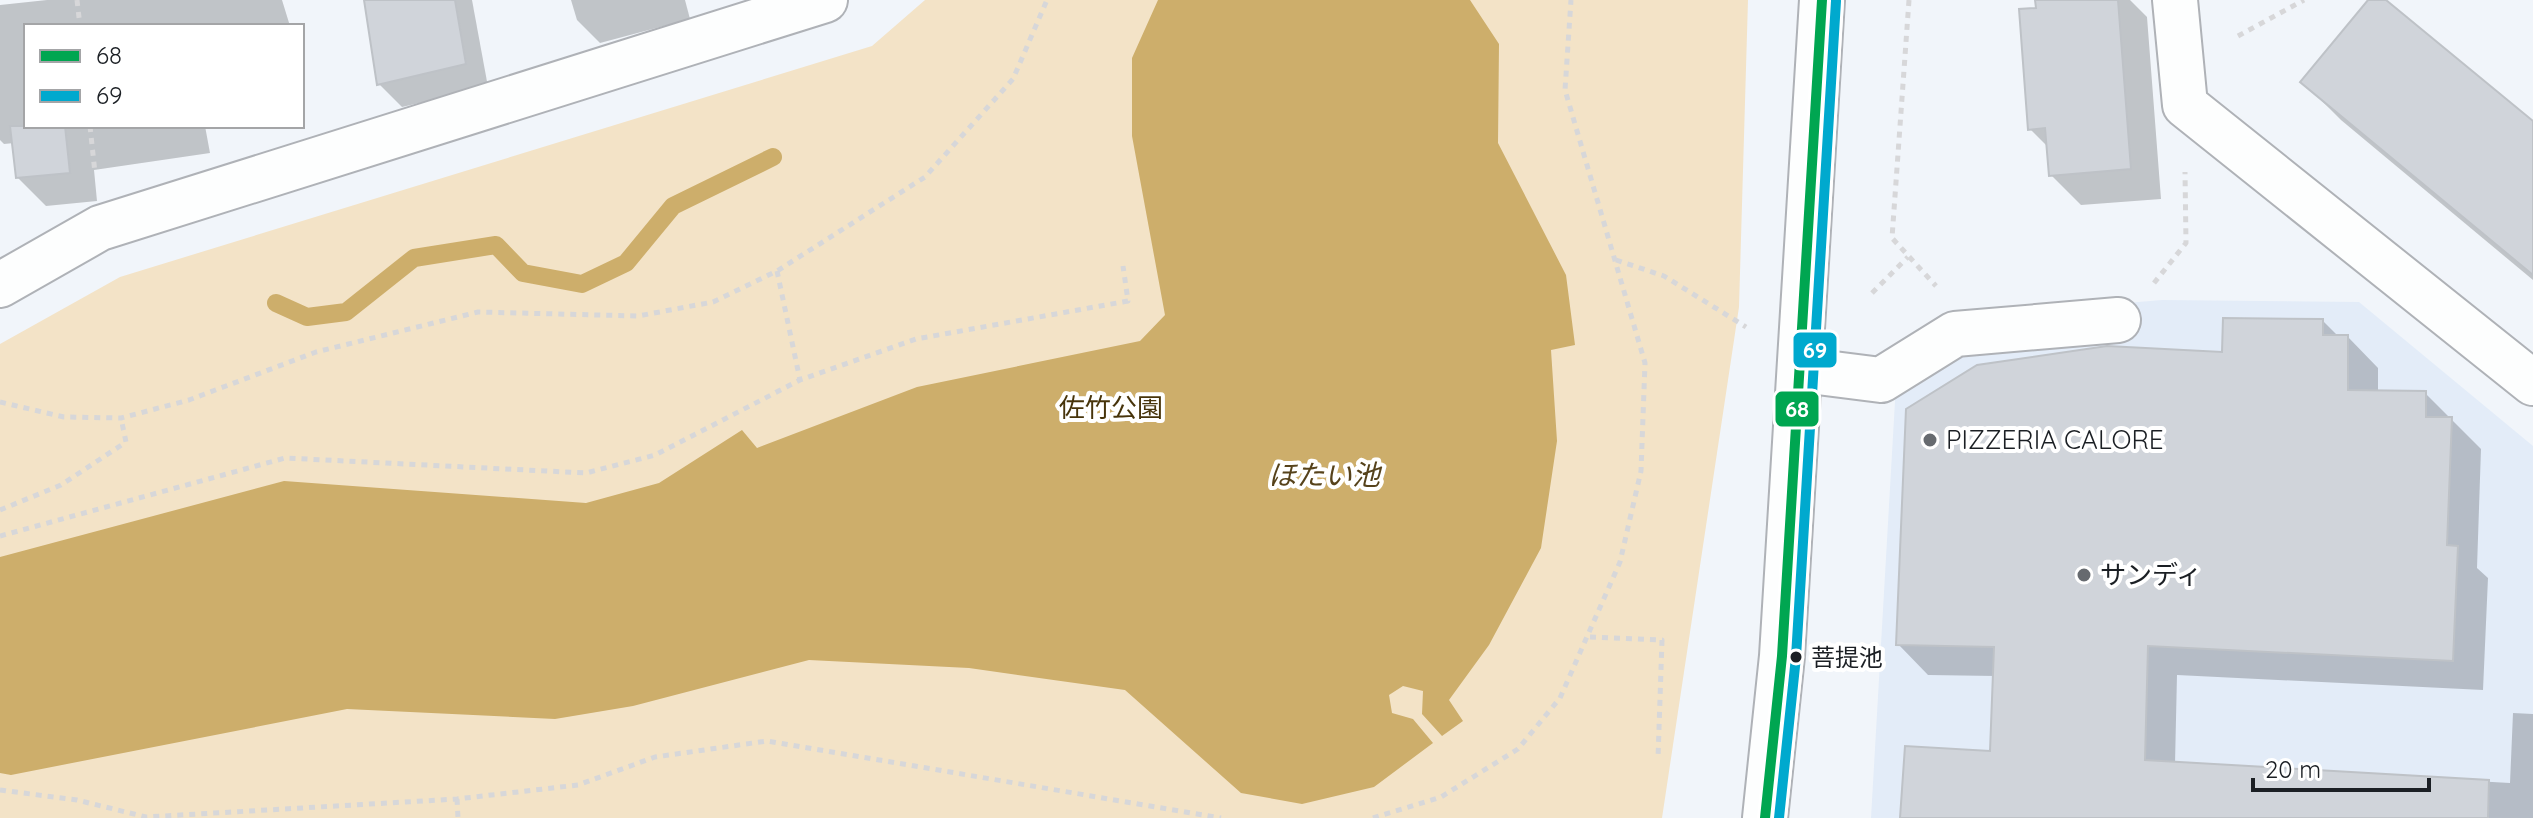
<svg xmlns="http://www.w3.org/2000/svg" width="2533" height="818" viewBox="0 0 2533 818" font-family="Quicksand,'Noto Sans JP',sans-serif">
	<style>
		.built { fill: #e3ecf8 }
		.green { fill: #f3e3c7 }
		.water { fill: #cdae6b }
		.shadow { fill: #0003 }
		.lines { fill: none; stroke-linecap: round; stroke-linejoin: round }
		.stream { stroke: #cdae6b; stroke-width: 18 }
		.building { fill: #d0d4da; stroke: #bec2c7; stroke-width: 2 }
		.minor-casing { stroke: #afb2b7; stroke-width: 48 }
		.path { stroke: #d7d7d9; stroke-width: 5; stroke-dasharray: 6 6; stroke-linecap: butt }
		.minor { stroke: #fdfefe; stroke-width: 44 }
		.bus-1-casing { stroke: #fff; stroke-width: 16 }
		.bus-2-casing { stroke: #fff; stroke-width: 16 }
		.bus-1 { stroke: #00a651; stroke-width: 10 }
		.bus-2 { stroke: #00a9ce; stroke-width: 10 }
		.poi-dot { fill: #666a6f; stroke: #fff; stroke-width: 3 }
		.bus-dot { fill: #1b1f24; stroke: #fff; stroke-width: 3 }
		.labels { text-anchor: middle; stroke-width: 8; stroke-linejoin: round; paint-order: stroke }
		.bus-label { font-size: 24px; fill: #1b1f24; stroke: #fff; text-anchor: start }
		.park-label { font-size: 26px; fill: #47340b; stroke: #fff }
		.poi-label { font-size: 26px; fill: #1b1f24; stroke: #fff; text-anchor: start }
		.water-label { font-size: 28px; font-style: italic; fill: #56421b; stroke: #fff }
		.line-badge { stroke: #fff; stroke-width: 3 }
		.badge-label { font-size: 22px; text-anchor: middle; font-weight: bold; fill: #fff }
	</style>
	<rect width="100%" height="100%" fill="#f1f5fa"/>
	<polygon class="built" points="2162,300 2359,302 2533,446 2533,818 1871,818 1896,384 1937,319"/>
	<polygon class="green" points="925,0 1748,0 1739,307 1662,818 0,818 0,344 120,277 872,46"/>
	<polygon class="water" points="1158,0 1470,0 1499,44 1498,143 1566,275 1575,345 1551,350 1557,441 1541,548 1489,645 1449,700 1463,721 1442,736 1422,714 1423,691 1403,686 1389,695 1392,713 1413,719 1433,743 1374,787 1302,804 1241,793 1125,690 969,668 809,660 633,706 555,719 347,709 11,775 0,773 0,557 284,481 586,503 659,483 742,430 757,448 917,387 1140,341 1165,315 1132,136 1132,58"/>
	<g class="shadow">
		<polygon points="47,0 282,0 290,26 26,26 26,126 205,126 210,153 94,170 97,201 46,206 17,177 14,143 4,144 0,140 0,5"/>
		<polygon points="366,0 472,0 488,87 402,107 379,84"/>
		<polygon points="571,0 685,0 690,19 600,43 577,20"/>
		<polygon points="2037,0 2130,0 2147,17 2161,199 2081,205 2051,175 2049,148 2030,129"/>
		<polygon points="2370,0 2383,0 2533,124 2533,280 2341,120 2303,82"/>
		<polygon points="2323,321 2339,337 2348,337 2378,368 2378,392 2425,393 2481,449 2477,568 2488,578 2483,690 2177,675 2175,764 2510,783 2513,713 2533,714 2533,818 1902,818 1992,753 1995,676 1928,675 1898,644 2224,354"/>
	</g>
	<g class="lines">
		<polyline class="stream" points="276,303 307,317 346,312 414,258 496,245 523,273 582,284 626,263 673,206 773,157"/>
	</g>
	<g class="building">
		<polygon points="364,0 455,0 466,64 377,85"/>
		<polygon points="2035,0 2118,0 2131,169 2049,176 2045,128 2028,130 2019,9 2036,8"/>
		<polygon points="2368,0 2386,0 2533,121 2533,275 2300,82"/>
		<polygon points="10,126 65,126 70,173 16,178"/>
		<polygon points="2223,318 2323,319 2323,335 2348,335 2348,390 2426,391 2426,417 2452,417 2447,545 2458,546 2453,661 2148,646 2145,760 2489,780 2488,818 1900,818 1905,746 1990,751 1994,647 1896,645 1906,409 1977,365 2107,346 2222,352"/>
	</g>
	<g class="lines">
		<g class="minor-casing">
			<g id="minor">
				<polyline points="2175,0 2185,105 2533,383"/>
				<polyline points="0,285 100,228 825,0"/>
				<polyline points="1802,370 1881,380 1955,334 2118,320"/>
				<polyline points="1765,818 1782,656 1822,0"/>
			</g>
		</g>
		<g class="path">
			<polyline points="77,0 80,26"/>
			<polyline points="1909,0 1892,238 1936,286"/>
			<polyline points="2238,36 2304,0"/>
			<polyline points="90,126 95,173"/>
			<polyline points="1616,260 1664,276 1746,327"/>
			<polyline points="777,271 800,380"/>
			<polyline points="2154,283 2186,243 2185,172"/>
			<polyline points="1872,293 1908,257"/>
			<polyline points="0,402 64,417 121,418 189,400 316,352 478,312 638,316 713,302 777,271 925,177 1013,79 1047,0"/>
			<polyline points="0,510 61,485 126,442 121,418"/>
			<polyline points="0,536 285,458 586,473 655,455 800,380 916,339 1128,301 1123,266"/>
			<polyline points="1590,637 1662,640 1658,758"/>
			<polyline points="0,790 77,800 146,817 457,799 578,785 655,757 767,741 1221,818"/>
			<polyline points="457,799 458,818"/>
			<polyline points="1373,818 1441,797 1518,749 1560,698 1620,562 1641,471 1645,363 1565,90 1571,0"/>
		</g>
		<use href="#minor" class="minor"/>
		<g class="bus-1-casing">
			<polyline id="bus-1" points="1765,818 1782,656 1822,0"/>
		</g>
		<g class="bus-2-casing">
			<polyline id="bus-2" points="1779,818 1796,657 1836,1"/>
		</g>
		<use href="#bus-1" class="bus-1"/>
		<use href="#bus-2" class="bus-2"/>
	</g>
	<g class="poi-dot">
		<circle cx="1930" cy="440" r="8"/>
		<circle cx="2084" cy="575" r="8"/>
	</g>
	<circle class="bus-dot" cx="1796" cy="657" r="7"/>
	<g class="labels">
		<g class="bus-label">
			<text x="1811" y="666">菩提池</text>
		</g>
		<g class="park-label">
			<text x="1111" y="417">佐竹公園</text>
		</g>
		<g class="poi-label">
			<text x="1946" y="449">PIZZERIA CALORE</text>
			<text x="2100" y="584">サンディ</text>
		</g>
		<g class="water-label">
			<text x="1324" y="485">ほたい池</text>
		</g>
	</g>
	<g class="line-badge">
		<rect x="1792" y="331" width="46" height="38" rx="8" fill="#00a9ce"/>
		<rect x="1774" y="390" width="46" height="38" rx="8" fill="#00a651"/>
	</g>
	<g class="badge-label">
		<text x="1815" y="358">69</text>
		<text x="1797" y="417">68</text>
	</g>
	<rect x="24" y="24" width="280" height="104" fill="#ffffff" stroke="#a4a5a7" stroke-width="2"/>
	<rect x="40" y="50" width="40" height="12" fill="#00a651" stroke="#a4a5a7" stroke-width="2"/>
	<text x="96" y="64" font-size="24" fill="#1b1f24">68</text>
	<rect x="40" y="90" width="40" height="12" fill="#00a9ce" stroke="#a4a5a7" stroke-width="2"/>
	<text x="96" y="104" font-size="24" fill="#1b1f24">69</text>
	<path d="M2253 778v12h176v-12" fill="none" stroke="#1b1f24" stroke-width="4"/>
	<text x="2265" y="778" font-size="24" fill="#1b1f24" stroke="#ffffff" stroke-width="6" paint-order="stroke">20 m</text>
</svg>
